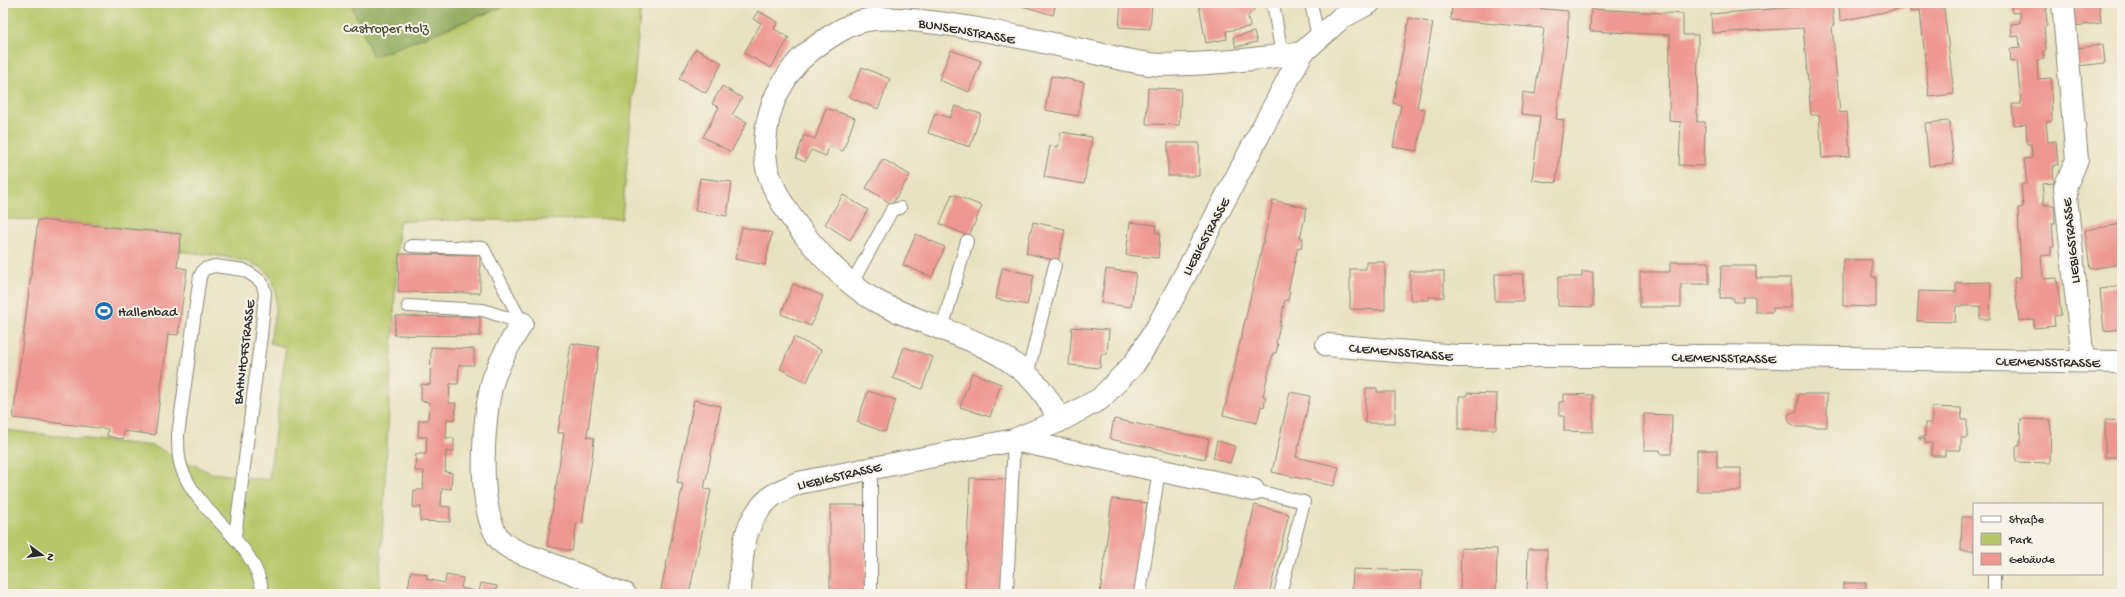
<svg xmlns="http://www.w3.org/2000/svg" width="2125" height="597" viewBox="0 0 2125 597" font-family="'Gochi Hand',sans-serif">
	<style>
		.green { fill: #b8c76a; stroke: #72794a }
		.forest { fill: #92ac5e; stroke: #5e6c44 }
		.building { fill: #ee9891 }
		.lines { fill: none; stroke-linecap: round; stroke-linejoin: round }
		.lane-casing { stroke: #8a8676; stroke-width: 14 }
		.street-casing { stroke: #8a8676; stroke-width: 24 }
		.lane { stroke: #fff; stroke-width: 12 }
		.street { stroke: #fff; stroke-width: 22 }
		.labels { text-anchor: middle; stroke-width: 4; stroke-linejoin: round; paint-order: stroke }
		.park-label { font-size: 14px; fill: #4e523b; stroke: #f7f3e8 }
		.street-label { font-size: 14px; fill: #2b2b2b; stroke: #f7f3e8 }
		.poi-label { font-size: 14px; fill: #2b2b2b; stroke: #f7f3e8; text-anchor: start }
	</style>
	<rect width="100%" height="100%" fill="#f7f3e8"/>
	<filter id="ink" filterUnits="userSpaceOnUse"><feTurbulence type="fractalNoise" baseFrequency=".025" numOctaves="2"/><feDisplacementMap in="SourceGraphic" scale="8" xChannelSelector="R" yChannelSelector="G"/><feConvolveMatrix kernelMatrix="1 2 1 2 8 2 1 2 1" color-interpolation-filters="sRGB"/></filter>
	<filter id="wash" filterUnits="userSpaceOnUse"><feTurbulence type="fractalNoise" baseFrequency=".012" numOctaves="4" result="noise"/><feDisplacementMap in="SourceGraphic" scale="16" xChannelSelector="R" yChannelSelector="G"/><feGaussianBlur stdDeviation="0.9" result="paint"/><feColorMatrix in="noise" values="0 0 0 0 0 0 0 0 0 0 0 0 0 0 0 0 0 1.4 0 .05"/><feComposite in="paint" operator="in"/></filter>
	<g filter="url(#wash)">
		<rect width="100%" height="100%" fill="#e9e2c1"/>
		<path class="green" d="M 3,3 L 351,3 L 373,57 L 513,3 L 641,3 L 622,219 L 399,221 L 379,594 L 3,594 L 3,430 L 153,446 L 211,473 L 269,480 L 286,347 L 270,343 C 272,328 276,311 276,295 C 276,284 269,272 260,267 C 242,257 200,254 179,251 L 181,234 L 38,220 L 3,219 Z"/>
		<polygon class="forest" points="351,3 513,3 373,57"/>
		<g id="blocks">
			<g class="building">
				<polygon points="1012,3 1056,3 1053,15"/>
				<polygon points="1121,3 1152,3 1150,29 1119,27"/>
				<polygon points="1214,3 1252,3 1254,10 1248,16 1250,27 1226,31 1227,39 1206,43 1199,5"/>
				<polygon points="1452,3 1478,3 1568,11 1568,33 1556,119 1564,120 1556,183 1532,180 1540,116 1521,114 1523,92 1535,94 1544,30 1542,28 1451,20"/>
				<polygon points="1839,3 1939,3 1940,8 1944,8 1954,94 1929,97 1920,10 1910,12 1909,7 1840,21"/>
				<polygon points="2011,3 2047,3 2047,9 2046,9 2047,26 2044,27 2046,50 2043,51 2044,59 2037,60 2038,79 2051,78 2052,121 2046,122 2048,142 2056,141 2058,165 2053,165 2054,183 2042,184 2044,205 2054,205 2055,223 2052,223 2054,247 2051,247 2051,255 2041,256 2043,279 2057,278 2061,315 2054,316 2055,326 2034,328 2034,319 2019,321 2014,278 2021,277 2018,208 2023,207 2021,184 2027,184 2024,159 2032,158 2031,144 2027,144 2026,124 2014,125 2012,104 2021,104 2017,61 2011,62 2010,49 2020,48 2019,36 2012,37 2011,24 2020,23 2020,12 2012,13"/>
				<polygon points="2082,3 2099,3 2101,23 2073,26 2072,9 2082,8"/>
				<polygon points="1820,5 1832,6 1834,26 1832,26 1840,113 1847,112 1850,156 1822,158 1819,115 1811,115 1803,28 1712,33 1711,14"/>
				<polygon points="1591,9 1683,14 1683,35 1698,35 1697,122 1705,122 1704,166 1679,165 1681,122 1669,121 1670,35 1590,31"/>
				<polygon points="758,11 778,22 774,29 789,38 771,68 744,53 761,23 753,19"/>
				<polygon points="1409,18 1433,23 1417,108 1425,109 1417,151 1393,147 1401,105 1393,103"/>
				<polygon points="1254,32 1257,42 1236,47 1233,37"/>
				<polygon points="2103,45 2105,63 2077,66 2076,48"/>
				<polygon points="696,49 722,63 706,93 679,79"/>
				<polygon points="951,50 981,61 969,92 939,80"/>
				<polygon points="862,67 890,79 878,109 849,97"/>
				<polygon points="1051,76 1084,82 1078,116 1045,110"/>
				<polygon points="722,86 742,98 732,115 747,122 731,152 703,137 719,107 712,104"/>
				<polygon points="1148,88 1181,89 1179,125 1146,124"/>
				<polygon points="955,106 981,114 970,147 928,133 935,113 950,118"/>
				<polygon points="826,108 855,118 843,151 829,146 826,156 811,150 805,162 796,158 804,135 815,139"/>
				<polygon points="1949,121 1954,164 1929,166 1925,123"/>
				<polygon points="1061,132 1092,137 1084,184 1044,177 1050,146 1058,147"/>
				<rect x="1168" y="143" width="31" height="33"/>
				<polygon points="883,159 910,175 892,204 866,188"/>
				<polygon points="700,178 732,182 727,216 695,211"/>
				<polygon points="952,194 982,206 969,236 940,224"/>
				<polygon points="843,195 868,210 850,240 825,224"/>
				<polygon points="1273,200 1307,208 1300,238 1303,238 1301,248 1298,247 1288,291 1290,291 1288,300 1285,300 1276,344 1278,344 1276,353 1273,353 1263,396 1266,397 1264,407 1261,406 1257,423 1223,415"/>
				<polygon points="38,220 181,234 177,267 187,269 178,335 168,334 155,435 124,431 123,439 116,438 107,436 108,429 13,418"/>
				<polygon points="1033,222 1065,229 1058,261 1026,253"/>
				<polygon points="1130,222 1156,225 1155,232 1160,233 1158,258 1126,255"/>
				<polygon points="2122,224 2122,264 2090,269 2085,230"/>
				<polygon points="742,227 772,233 765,265 735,259"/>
				<polygon points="916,234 945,247 932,277 903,265"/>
				<polygon points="399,254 480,255 480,293 398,292"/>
				<polygon points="1843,259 1872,260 1872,277 1876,277 1876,307 1843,306"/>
				<polygon points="1366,262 1385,262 1385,310 1350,309 1350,269 1366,269"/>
				<polygon points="1670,262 1709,262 1709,284 1681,284 1681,307 1640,307 1640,272 1670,272"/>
				<polygon points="1721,266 1756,266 1756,278 1791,278 1791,308 1773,308 1773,312 1755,312 1755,297 1743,297 1743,302 1734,302 1734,298 1720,298"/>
				<polygon points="1002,268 1034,275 1027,305 996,299"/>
				<polygon points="1106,269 1136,273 1131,307 1101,303"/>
				<polygon points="1410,271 1444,271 1444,297 1429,297 1429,300 1410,300"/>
				<polygon points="1582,272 1593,272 1593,307 1558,306 1558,277 1582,277"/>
				<rect x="1495" y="274" width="28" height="27"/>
				<polygon points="1991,282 1990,319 1980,319 1980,306 1956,306 1955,322 1917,321 1919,291 1956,292 1956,283"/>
				<polygon points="793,284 823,296 811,326 781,314"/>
				<polygon points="2122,286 2122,329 2104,331 2100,289"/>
				<polygon points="396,316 480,317 480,336 394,335"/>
				<polygon points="1072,327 1109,330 1107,354 1101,354 1100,368 1069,365"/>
				<polygon points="794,337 821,350 807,382 780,369"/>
				<polygon points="571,343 599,347 587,437 594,438 592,459 582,524 577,523 572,551 547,546 564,433 558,433"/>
				<polygon points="431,347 474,349 474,365 459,365 458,384 450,384 449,403 456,403 455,420 447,419 446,438 454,438 454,452 446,451 445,472 452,473 451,489 442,488 441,506 450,507 450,522 420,521 421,507 413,507 414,490 423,490 424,471 415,471 416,454 426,454 427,437 418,437 419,420 428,420 429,402 421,401 421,384 430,385"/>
				<polygon points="904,347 933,357 922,389 893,378"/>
				<polygon points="972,373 1001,384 990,417 960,407"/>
				<polygon points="1366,388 1377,388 1377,392 1395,392 1395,423 1365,423"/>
				<polygon points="868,391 896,400 885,432 857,422"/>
				<polygon points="1290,392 1310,396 1296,457 1339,467 1334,486 1272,472"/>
				<polygon points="1467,393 1497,394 1496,429 1457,429 1459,427 1459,396 1467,396"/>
				<polygon points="1564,394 1593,395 1593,432 1564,431 1564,416 1559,416 1559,402 1564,402"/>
				<polygon points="1798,394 1827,394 1827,427 1797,427 1790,423 1788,417 1790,413 1797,411"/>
				<polygon points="694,400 721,406 704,489 711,490 689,594 660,594 683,484 677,483"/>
				<polygon points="1932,407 1961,408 1962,420 1967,420 1967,438 1961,438 1961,450 1945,450 1945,456 1932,456 1932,443 1925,443 1925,439 1919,439 1919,437 1925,437 1925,423 1932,423"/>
				<polygon points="1644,414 1672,415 1671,454 1661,454 1660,450 1644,450"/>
				<polygon points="1114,419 1209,439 1205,459 1110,439"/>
				<polygon points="2021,419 2051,420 2050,463 2016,462 2016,446 2020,446"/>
				<polygon points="2105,420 2122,421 2122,457 2105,457"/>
				<polygon points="1217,441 1235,446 1230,463 1213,458"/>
				<polygon points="1697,450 1717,450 1717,468 1741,468 1741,491 1697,491"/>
				<polygon points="970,478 1007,479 1001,594 965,594"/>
				<polygon points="1112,499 1147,503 1136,594 1100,594"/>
				<polygon points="830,505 867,505 866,594 830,594"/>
				<polygon points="1255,505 1289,514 1269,594 1233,594"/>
				<polygon points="1962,517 1974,517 1974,551 1961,551"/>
				<polygon points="1461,548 1497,549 1496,594 1460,594"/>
				<polygon points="1528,549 1547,549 1547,594 1527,594"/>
				<polygon points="1353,569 1422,571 1421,594 1352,594"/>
				<polygon points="411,571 427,575 426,579 445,583 446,575 463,578 461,588 479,592 481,583 497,586 495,594 407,594"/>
				<rect x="1843" y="583" width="23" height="11"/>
			</g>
		</g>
	</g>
	<g filter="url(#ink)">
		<use href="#blocks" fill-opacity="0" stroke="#8a8676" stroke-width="1"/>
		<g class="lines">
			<g class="lane-casing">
				<g id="lane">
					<polyline points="1273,3 1282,55"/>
					<polyline points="1311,3 1318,37"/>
					<polyline points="411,246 483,248 522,323"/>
					<polyline points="852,283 892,210 900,208"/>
					<polyline points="408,306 483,310 522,323"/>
					<polyline points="942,329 967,241"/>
					<polyline points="1027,375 1055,265"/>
					<polyline points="1253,490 1304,502 1280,594"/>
					<path d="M 235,536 L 261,336 L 265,293 L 262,283 L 255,277 L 244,270 L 215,266 L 204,269 L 200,276 L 178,435 C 178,449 178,462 184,474 C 204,520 256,541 263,594"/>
					<polyline points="871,594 871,468"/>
					<polyline points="1010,594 1007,591 1014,440"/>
					<polyline points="1140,594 1159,470"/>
					<polyline points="1994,594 1994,574"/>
				</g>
			</g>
			<g class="street-casing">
				<g id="street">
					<polyline points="2063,3 2077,160 2065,187 2083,361"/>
					<path d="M 522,323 C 511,341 500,360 493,380 C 483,413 475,516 502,542 C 513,552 530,556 543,561 C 571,572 598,583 625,594"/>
					<polyline points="1327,345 1456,356 1711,356 2122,362"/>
					<path d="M 1059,421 C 1028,343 943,336 878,302 C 838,281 778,212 767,168 C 762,144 767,113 778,92 C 784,81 793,66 802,58 C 815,46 842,27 859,22 C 878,16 901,19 921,21 C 979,27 1038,41 1095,53 C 1114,57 1132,62 1151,64 C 1163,66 1176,64 1188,64 C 1226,63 1263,58 1302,53"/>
					<polyline points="1014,440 1253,490"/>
					<path d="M 740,594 C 741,560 741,521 771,497 C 778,491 790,487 798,483 L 1014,440 L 1059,421 L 1100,399 L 1134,364 L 1158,326 L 1302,53 L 1341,18 L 1369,3"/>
				</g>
			</g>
			<use href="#lane" class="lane"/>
			<use href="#street" class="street"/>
		</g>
	</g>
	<defs>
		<g id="stadium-disc" transform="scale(1)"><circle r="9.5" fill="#1f6fb2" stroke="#f7f3e8"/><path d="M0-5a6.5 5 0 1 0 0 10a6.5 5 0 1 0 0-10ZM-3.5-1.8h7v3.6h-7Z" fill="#fff"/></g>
	</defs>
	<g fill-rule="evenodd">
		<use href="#stadium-disc" x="104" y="311"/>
	</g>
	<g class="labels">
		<g class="park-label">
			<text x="386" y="32">Castroper Holz</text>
		</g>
		<g class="street-label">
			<text transform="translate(967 30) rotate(10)" y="5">BUNSENSTRASSE</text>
			<text transform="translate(1205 236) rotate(-62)" y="5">LIEBIGSTRASSE</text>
			<text transform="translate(2070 241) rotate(-96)" y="5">LIEBIGSTRASSE</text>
			<text transform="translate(1401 351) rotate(5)" y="5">CLEMENSSTRASSE</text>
			<text transform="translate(243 352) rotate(-83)" y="5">BAHNHOFSTRASSE</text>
			<text transform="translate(1724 357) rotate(1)" y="5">CLEMENSSTRASSE</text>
			<text transform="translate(2048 361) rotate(1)" y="5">CLEMENSSTRASSE</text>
			<text transform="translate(839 475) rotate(-13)" y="5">LIEBIGSTRASSE</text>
		</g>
		<g class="poi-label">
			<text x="118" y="316">Hallenbad</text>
		</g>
	</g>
	<rect width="2125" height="597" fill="none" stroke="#f7f3e8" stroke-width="16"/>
	<rect x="1973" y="503" width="130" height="72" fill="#f7f3e8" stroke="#a5a39c"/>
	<rect x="1981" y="516" width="20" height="6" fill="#ffffff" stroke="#a5a39c"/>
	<text x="2009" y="523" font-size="12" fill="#2b2b2b">Straße</text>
	<rect x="1981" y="533" width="20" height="12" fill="#b8c76a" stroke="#a5a39c"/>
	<text x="2009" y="543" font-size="12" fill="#2b2b2b">Park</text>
	<rect x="1981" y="553" width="20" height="12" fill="#ee9891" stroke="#a5a39c"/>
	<text x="2009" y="563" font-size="12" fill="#2b2b2b">Gebäude</text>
	<g transform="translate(42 555) rotate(105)" stroke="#f7f3e8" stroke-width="3" paint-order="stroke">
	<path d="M0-3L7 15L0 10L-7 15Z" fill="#2b2b2b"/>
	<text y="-6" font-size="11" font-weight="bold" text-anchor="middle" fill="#2b2b2b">N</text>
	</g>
</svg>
